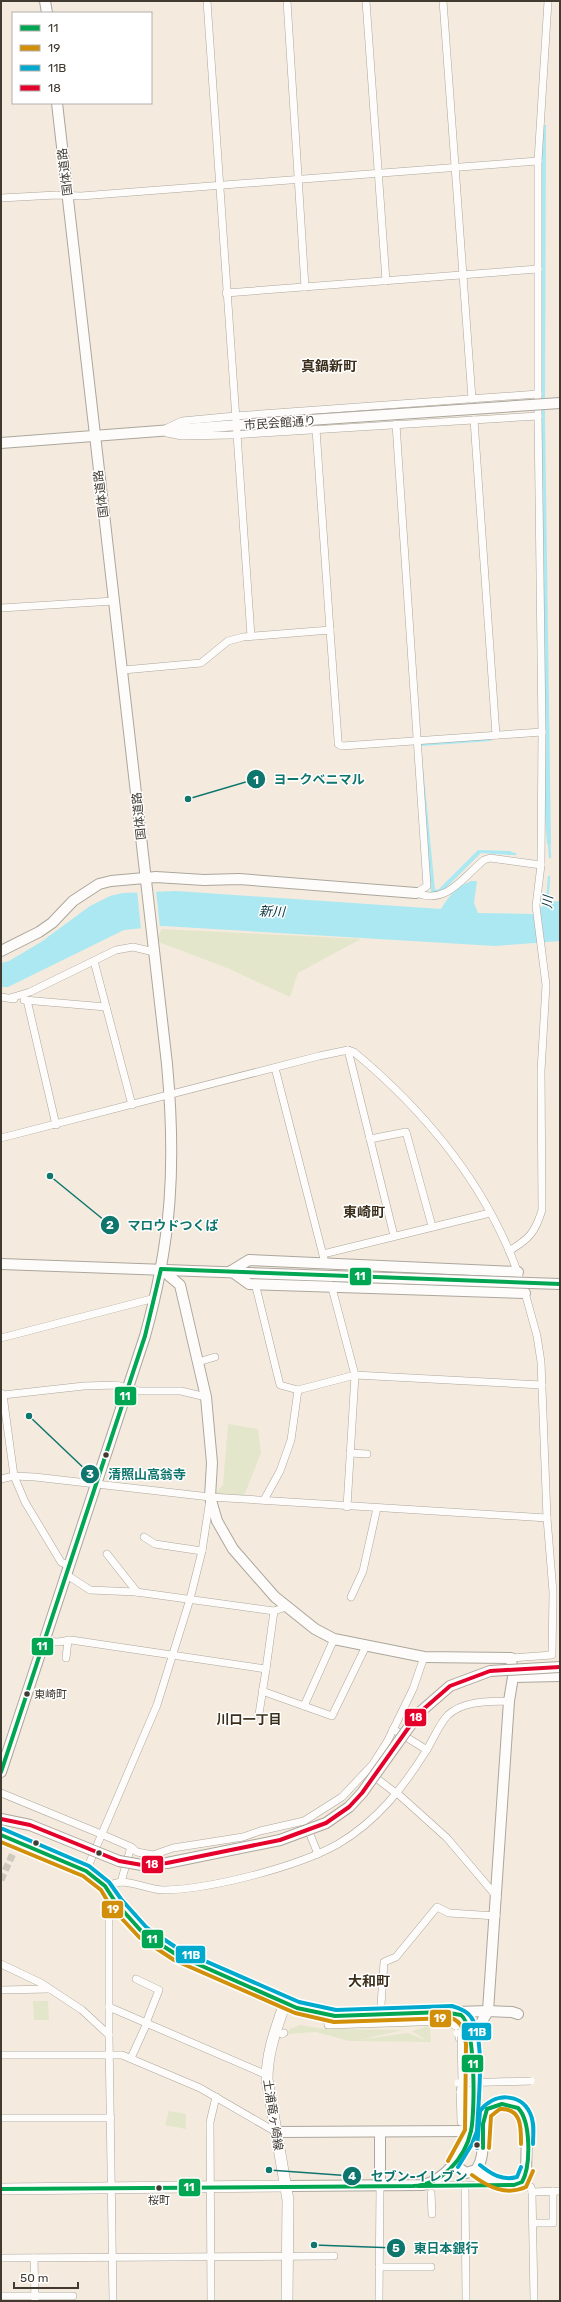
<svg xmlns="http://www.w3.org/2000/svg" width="561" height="2302" viewBox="0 0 561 2302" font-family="Rubik,'Noto Sans JP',sans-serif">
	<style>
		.green { fill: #e3e6ca; fill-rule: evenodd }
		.water { fill: #abe8f2 }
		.pier { fill: #f4ebde }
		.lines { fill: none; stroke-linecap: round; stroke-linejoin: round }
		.stream { stroke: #abe8f2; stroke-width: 2.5 }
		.street-tunnel { stroke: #d0c8bb; stroke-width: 7; stroke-dasharray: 7 3.5; stroke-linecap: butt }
		.street-casing { stroke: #aca69c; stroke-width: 8 }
		.secondary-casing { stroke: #aca69c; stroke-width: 12 }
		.primary-casing { stroke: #aca69c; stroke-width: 12 }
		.street { stroke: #fdfcfa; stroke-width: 7 }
		.secondary { stroke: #fdfcfa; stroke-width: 10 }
		.primary { stroke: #fdfcfa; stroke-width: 11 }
		.street-bridge-casing { stroke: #aca69c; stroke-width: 8; stroke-linecap: butt }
		.secondary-bridge-casing { stroke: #aca69c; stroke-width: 12; stroke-linecap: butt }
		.street-bridge { stroke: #fdfcfa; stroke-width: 7 }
		.secondary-bridge { stroke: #fdfcfa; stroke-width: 10 }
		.bus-1-casing { stroke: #fff; stroke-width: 7 }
		.bus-2-casing { stroke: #fff; stroke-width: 7 }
		.bus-3-casing { stroke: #fff; stroke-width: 7 }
		.bus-4-casing { stroke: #fff; stroke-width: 7 }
		.bus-1 { stroke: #00a651; stroke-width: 4 }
		.bus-2 { stroke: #d2900a; stroke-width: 4 }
		.bus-3 { stroke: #00a9ce; stroke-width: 4 }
		.bus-4 { stroke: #e4002b; stroke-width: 4 }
		.bus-dot { fill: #403a31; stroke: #fff; stroke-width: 1.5 }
		.labels { text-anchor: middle; stroke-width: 3; stroke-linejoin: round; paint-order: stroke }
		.bus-label { font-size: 11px; fill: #403a31; stroke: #fff; text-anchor: start }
		.street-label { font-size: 12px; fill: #403a31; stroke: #fff }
		.water-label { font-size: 13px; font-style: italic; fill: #04323a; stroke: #fff }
		.neighbourhood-label { font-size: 13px; font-weight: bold; fill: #3b2f1c; stroke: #fff }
		.quarter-label { font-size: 14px; font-weight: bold; fill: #3b2f1c; stroke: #fff }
		.leader { fill: none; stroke: #0f766e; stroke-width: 1.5 }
		.callout-dot { fill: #0f766e; stroke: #fff; stroke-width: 1.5 }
		.mark-label { font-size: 12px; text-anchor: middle; font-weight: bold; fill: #fff }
		.callout-label { font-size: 13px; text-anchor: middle; font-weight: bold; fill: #0f766e; stroke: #fff; stroke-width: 3; stroke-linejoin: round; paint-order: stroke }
		.line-badge { stroke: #fff; stroke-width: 1.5 }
		.badge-label { font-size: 11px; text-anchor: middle; font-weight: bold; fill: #fff }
	</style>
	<rect width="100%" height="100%" fill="#f4ebde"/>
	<g class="green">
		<polygon points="162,929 361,939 298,973 290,997 227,968 156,941"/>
		<polygon points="228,1424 258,1429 261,1453 244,1496 214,1494 223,1485"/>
		<polygon points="33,2001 48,2001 49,2020 34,2020"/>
		<path d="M 442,2024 L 432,2026 L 430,2029 L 431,2042 L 349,2041 L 316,2032 L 287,2034 L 290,2029 L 300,2025 L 325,2029 ZM 428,2026 L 412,2031 L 427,2041 L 408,2033 L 358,2040 L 404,2030 L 335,2029 Z"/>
		<polygon points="169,2111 186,2114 186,2129 165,2125"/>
	</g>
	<g class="water">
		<polygon points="541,125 546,125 545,416 551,845 547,844 544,799 540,416"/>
		<polygon points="491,737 491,741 421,746 435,890 439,889 478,850 511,851 511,855 481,853 443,891 431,893 418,743"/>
		<path d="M 471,881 L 477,881 L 474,903 L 478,913 L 535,914 L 546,902 L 560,901 L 560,941 L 495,946 L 163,926 L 124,930 L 8,987 L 1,987 L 1,963 L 9,961 L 41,942 L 90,906 L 110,896 L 123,893 L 176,891 L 441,909 C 449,896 456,887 471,881 Z"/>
	</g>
	<polygon class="pier" points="137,890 156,890 160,928 141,930"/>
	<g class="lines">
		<g class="stream">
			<polyline points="549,842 550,857"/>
			<polyline points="508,853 515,854"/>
			<polyline points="547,905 549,877"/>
		</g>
		<polyline class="street-tunnel" points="1,1880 14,1851"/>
		<g class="street-casing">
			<g id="street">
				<polyline points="207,1 251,636"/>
				<polyline points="287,1 305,287"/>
				<polyline points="366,1 386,281"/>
				<polyline points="443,1 472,399"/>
				<polyline points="1,198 56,195 81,196 538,161"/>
				<polyline points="226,293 538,269"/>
				<polyline points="474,420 496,735"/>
				<polyline points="396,424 427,886 416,893"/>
				<polyline points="167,428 182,421 235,416 538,394"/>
				<polyline points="316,429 330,630"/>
				<polyline points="167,433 182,436 231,435 538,416"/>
				<polyline points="1,608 114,601"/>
				<polyline points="123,670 201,663 228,641 243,637 330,630 338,740 338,744 342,746 542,732"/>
				<path d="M 416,893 C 447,905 462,878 484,860 L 490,858 L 541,865"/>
				<polyline points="94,961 132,1105"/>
				<polyline points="1,997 14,999"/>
				<polyline points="10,998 30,992 116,950 133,947 154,952"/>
				<polyline points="24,1000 106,1007"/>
				<polyline points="27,1000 56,1125"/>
				<polyline points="348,1050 394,1236"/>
				<polyline points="275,1068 325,1263"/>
				<path d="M 1,1138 L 319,1056 L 348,1050 L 354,1052 C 426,1112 487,1186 519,1276"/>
				<polyline points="370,1139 406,1132 432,1226"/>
				<path d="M 509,1251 C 529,1239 535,1233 542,1210 L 541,1071 L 546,985 L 536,906 L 541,865 L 542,732 L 538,416 L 538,161 L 548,1"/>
				<polyline points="323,1254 490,1213"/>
				<polyline points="256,1287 278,1377 280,1385 298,1390 355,1375 542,1385"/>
				<polyline points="332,1288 355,1375 347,1507"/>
				<polyline points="1,1338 155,1298"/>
				<polyline points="198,1362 215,1357"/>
				<polyline points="1,1393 3,1395 84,1386 116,1385 139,1391 181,1391 206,1397"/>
				<polyline points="3,1395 14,1476 25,1502 61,1562 70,1566"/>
				<polyline points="350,1453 367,1454"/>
				<polyline points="1,1479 14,1476 35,1477 210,1497 547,1518"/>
				<polyline points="264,1500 280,1471 291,1440 298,1390"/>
				<polyline points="144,1537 155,1544 202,1551"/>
				<polyline points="107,1554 137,1592"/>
				<polyline points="67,1575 90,1590 136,1592 274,1611 286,1607"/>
				<polyline points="351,1597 363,1571 377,1508"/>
				<polyline points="44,1641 58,1642 71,1640 266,1669 274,1611"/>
				<polyline points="66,1658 68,1640"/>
				<polyline points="511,1658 552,1655 553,1592 547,1518 541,1362 537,1336 524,1289"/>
				<polyline points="262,1691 332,1716 366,1646"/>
				<polyline points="304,1706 334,1639"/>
				<polyline points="259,1714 266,1669"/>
				<polyline points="393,1729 427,1750"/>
				<polyline points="371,1774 397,1794"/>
				<polyline points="1,1793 101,1834 131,1847 137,1852 153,1855 173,1848 243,1837 260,1831 304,1821 342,1797 373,1764 387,1742 413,1689 424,1657"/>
				<polyline points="397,1793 447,1838 497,1897"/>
				<polyline points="307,1827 318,1854"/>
				<polyline points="86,1871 157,1705 190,1599 202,1551 210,1499"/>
				<polyline points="121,1882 131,1847"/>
				<path d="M 105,1886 C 111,1885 117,1882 123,1882 C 137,1883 150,1890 164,1890 C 211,1889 297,1867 338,1844 C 377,1821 403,1788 426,1751 C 433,1740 439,1724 448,1715 C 464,1700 489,1702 509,1701"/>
				<polyline points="1,1964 41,1983 82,2010 109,2035"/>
				<polyline points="136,1979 159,1990 146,2023"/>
				<polyline points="1,1990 49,1989"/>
				<polyline points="381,2005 384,1962 396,1957 437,1907 449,1913 496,1916"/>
				<polyline points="109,2007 267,2075"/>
				<polyline points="328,2025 446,2021 458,2027 459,2038"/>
				<polyline points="282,2034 284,2033"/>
				<polyline points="1,2055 122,2055 200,2088 276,2132"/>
				<polyline points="131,2058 147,2023"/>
				<polyline points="460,2086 461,2122"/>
				<polyline points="1,2118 111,2118"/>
				<polyline points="522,2182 531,2187 532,2192 534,2301"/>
				<polyline points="427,2185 499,2185"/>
				<polyline points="465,2185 466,2301"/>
				<polyline points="532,2192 560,2191"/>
				<polyline points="431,2193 432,2214"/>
				<polyline points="533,2223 553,2223 553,2191"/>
				<polyline points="1,2258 334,2256"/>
				<polyline points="34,2258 35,2301"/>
				<polyline points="379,2267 431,2267"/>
				<polyline points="1,2296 73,2296"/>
				<polyline points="113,2301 109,2035 109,1916 116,1903"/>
				<polyline points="211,2301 210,2122 216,2097"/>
				<polyline points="379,2301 380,2186"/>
			</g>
		</g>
		<g class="secondary-casing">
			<g id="secondary">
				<polyline points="45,1 47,13"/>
				<polyline points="1,443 251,424"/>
				<polyline points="1,951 39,932 52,923 73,901 99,884 111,881 156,877 204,880 239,879 416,893"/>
				<polyline points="1,1264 332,1276"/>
				<polyline points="161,1269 180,1285 206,1397 212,1463 210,1497 217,1521 233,1549 275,1597 315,1629 334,1639 424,1657 511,1658 513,1677 560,1676"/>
				<polyline points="231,1271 249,1284 525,1293"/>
				<polyline points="231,1271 249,1260 518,1272"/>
				<path d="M 1,1772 L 145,1336 C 172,1239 176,1164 167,1064 L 57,103"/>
				<polyline points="285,2003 308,2012 335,2016 488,2011 512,2012 518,2014"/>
				<polyline points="472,2039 488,2011 509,1701 513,1677"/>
				<polyline points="276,2132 471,2131"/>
				<path d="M 453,2164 L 466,2173 L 476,2170 C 489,2152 477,2128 487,2109 L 497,2104 L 515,2105 L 526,2117 L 527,2124 L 526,2176 C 512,2196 490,2181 476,2170"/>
				<path d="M 286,2186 L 423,2185 C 446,2179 463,2156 470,2133 C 474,2122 473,2035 469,2024 C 465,2016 459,2014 452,2012"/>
				<polyline points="380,2186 380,2133"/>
			</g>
		</g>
		<g class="primary-casing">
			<g id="primary">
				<path d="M 1,1835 L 86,1871 L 105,1886 L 116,1903 L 143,1933 L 159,1944 L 209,1970 L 285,2003 C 276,2029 267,2052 267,2079 L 288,2200 L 287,2301"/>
				<polyline points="1,2189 286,2186"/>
			</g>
		</g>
		<use href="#street" class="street"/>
		<use href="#secondary" class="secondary"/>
		<use href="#primary" class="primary"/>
		<g class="street-bridge-casing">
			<g id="street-bridge">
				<polyline points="457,2033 461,2033 462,2083 460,2092"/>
				<polyline points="458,2083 531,2081"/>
			</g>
		</g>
		<g class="secondary-bridge-casing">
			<g id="secondary-bridge">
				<polyline points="251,424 560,403"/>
				<polyline points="332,1276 560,1284"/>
				<polyline points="1,1819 30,1825 119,1861 142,1865 167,1863 280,1840 326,1823 349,1807 362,1793 419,1713 450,1686 490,1671 560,1667"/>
			</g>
		</g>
		<use href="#street-bridge" class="street-bridge"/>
		<use href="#secondary-bridge" class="secondary-bridge"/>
		<g class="bus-1-casing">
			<g id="bus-1">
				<polyline points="161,1269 560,1284"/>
				<polyline points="1,1772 145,1336 161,1269"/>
				<path d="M 1,1835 L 86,1871 L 105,1886 L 116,1903 L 143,1933 L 177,1955 L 297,2008 L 335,2016 L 443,2012 L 461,2015 C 476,2026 475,2112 471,2131 C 465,2159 441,2185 413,2186 L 1,2189"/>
				<path d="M 418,2186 L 514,2185 L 522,2182 C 531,2166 531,2121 518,2108 L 502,2104 L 487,2109 L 483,2124 L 483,2148"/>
			</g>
		</g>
		<g class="bus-2-casing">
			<g id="bus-2">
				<path d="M 1,1842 L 83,1876 L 101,1890 L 111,1907 L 139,1937 L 174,1960 L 295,2013 L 334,2022 L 451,2018 C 463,2022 464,2032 466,2044 L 465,2130 L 448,2161"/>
				<path d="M 489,2148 L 491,2116 L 500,2109 C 522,2108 521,2128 521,2144"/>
				<path d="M 472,2175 C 488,2187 506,2196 526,2187 L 533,2171"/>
			</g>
		</g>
		<g class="bus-3-casing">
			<g id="bus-3">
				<path d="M 3,1829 L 89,1866 L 109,1882 L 121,1899 L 147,1928 L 180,1950 L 299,2002 L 336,2010 L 452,2006 C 459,2008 467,2011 471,2017 C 486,2038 478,2104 477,2131 L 472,2144 L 458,2167"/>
				<path d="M 477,2148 L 480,2111 C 493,2093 520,2092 530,2113 C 535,2123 533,2134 533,2144"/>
				<path d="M 480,2165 C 491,2174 502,2181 517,2177 L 521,2167"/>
			</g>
		</g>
		<g class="bus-4-casing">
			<polyline id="bus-4" points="1,1819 30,1825 119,1861 142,1865 167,1863 280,1840 326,1823 349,1807 362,1793 419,1713 450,1686 490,1671 560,1667"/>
		</g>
		<use href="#bus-1" class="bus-1"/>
		<use href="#bus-2" class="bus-2"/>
		<use href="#bus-3" class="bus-3"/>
		<use href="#bus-4" class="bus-4"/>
	</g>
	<g class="bus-dot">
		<circle cx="106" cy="1455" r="3.5"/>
		<circle cx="27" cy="1694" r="3.5"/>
		<circle cx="36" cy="1843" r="3.5"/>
		<circle cx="99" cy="1853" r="3.5"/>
		<circle cx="477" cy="2145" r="3.5"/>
		<circle cx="159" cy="2188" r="3.5"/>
	</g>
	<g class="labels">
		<g class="bus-label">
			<text x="34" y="1698">東崎町</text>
			<text x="159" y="2204" text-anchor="middle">桜町</text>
		</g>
		<g class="street-label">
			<text transform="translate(65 172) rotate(-97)" y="4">国体道路</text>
			<text transform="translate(280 423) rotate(-4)" y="4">市民会館通り</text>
			<text transform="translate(101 494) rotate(-97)" y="4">国体道路</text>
			<text transform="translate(139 816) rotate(-96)" y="4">国体道路</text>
			<text transform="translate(273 2115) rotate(81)" y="4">土浦竜ヶ崎線</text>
		</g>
		<g class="water-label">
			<text transform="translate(547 902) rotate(-85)" y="5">川</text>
			<text transform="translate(272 911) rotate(2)" y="5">新川</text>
		</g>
		<g class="neighbourhood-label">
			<text x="249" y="1724">川口一丁目</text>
		</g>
		<g class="quarter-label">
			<text x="329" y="371">真鍋新町</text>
			<text x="364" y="1217">東崎町</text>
			<text x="369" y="1986">大和町</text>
		</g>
	</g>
	<path class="leader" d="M188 799L256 779M50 1176L110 1225M29 1416L90 1474M269 2170L352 2176M314 2245L396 2248"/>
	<g class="callout-dot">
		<circle cx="188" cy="799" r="4"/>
		<circle cx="50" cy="1176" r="4"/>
		<circle cx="29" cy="1416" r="4"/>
		<circle cx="269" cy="2170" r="4"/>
		<circle cx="314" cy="2245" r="4"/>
		<circle cx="256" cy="779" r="10"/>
		<circle cx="110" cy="1225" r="10"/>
		<circle cx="90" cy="1474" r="10"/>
		<circle cx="352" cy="2176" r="10"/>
		<circle cx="396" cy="2248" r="10"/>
	</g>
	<g class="mark-label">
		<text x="256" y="784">1</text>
		<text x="110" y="1229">2</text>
		<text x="90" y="1478">3</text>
		<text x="352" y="2180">4</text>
		<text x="396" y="2252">5</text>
	</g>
	<g class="callout-label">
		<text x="319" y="784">ヨークベニマル</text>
		<text x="173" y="1230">マロウドつくば</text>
		<text x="147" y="1479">清照山高翁寺</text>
		<text x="419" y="2181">セブン-イレブン</text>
		<text x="446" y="2253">東日本銀行</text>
	</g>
	<g class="line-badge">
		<rect x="349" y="1267" width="23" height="19" rx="4" fill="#00a651"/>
		<rect x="114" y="1386" width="23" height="20" rx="4" fill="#00a651"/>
		<rect x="31" y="1637" width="23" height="19" rx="4" fill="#00a651"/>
		<rect x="404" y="1708" width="23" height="19" rx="4" fill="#e4002b"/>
		<rect x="141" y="1855" width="23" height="19" rx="4" fill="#e4002b"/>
		<rect x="101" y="1900" width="23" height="19" rx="4" fill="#d2900a"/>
		<rect x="141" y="1929" width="23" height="20" rx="4" fill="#00a651"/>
		<rect x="175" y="1945" width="31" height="19" rx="4" fill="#00a9ce"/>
		<rect x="429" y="2009" width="23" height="19" rx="4" fill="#d2900a"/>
		<rect x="461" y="2022" width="31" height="19" rx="4" fill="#00a9ce"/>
		<rect x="461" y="2054" width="23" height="19" rx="4" fill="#00a651"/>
		<rect x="178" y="2178" width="23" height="19" rx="4" fill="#00a651"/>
	</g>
	<g class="badge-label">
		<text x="360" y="1280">11</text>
		<text x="125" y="1400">11</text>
		<text x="42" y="1650">11</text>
		<text x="416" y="1721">18</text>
		<text x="152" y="1868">18</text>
		<text x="113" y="1913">19</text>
		<text x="152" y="1943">11</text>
		<text x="191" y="1959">11B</text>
		<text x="440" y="2022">19</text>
		<text x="477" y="2036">11B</text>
		<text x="473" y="2068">11</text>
		<text x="189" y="2191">11</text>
	</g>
	<rect width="561" height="2302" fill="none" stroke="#403a31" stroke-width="4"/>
	<rect x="12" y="12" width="140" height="92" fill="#ffffff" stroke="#b3b0ad"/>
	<rect x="20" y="25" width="20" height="6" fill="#00a651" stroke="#b3b0ad"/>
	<text x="48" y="32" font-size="12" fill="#403a31">11</text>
	<rect x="20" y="45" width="20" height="6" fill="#d2900a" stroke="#b3b0ad"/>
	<text x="48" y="52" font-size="12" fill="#403a31">19</text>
	<rect x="20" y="65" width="20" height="6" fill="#00a9ce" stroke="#b3b0ad"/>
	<text x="48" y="72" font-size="12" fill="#403a31">11B</text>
	<rect x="20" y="85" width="20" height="6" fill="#e4002b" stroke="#b3b0ad"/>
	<text x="48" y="92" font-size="12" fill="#403a31">18</text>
	<path d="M14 2282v6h64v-6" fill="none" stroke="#403a31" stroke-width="2"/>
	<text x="20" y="2282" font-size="12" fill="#403a31" stroke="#ffffff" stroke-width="3" paint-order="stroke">50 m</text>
</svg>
